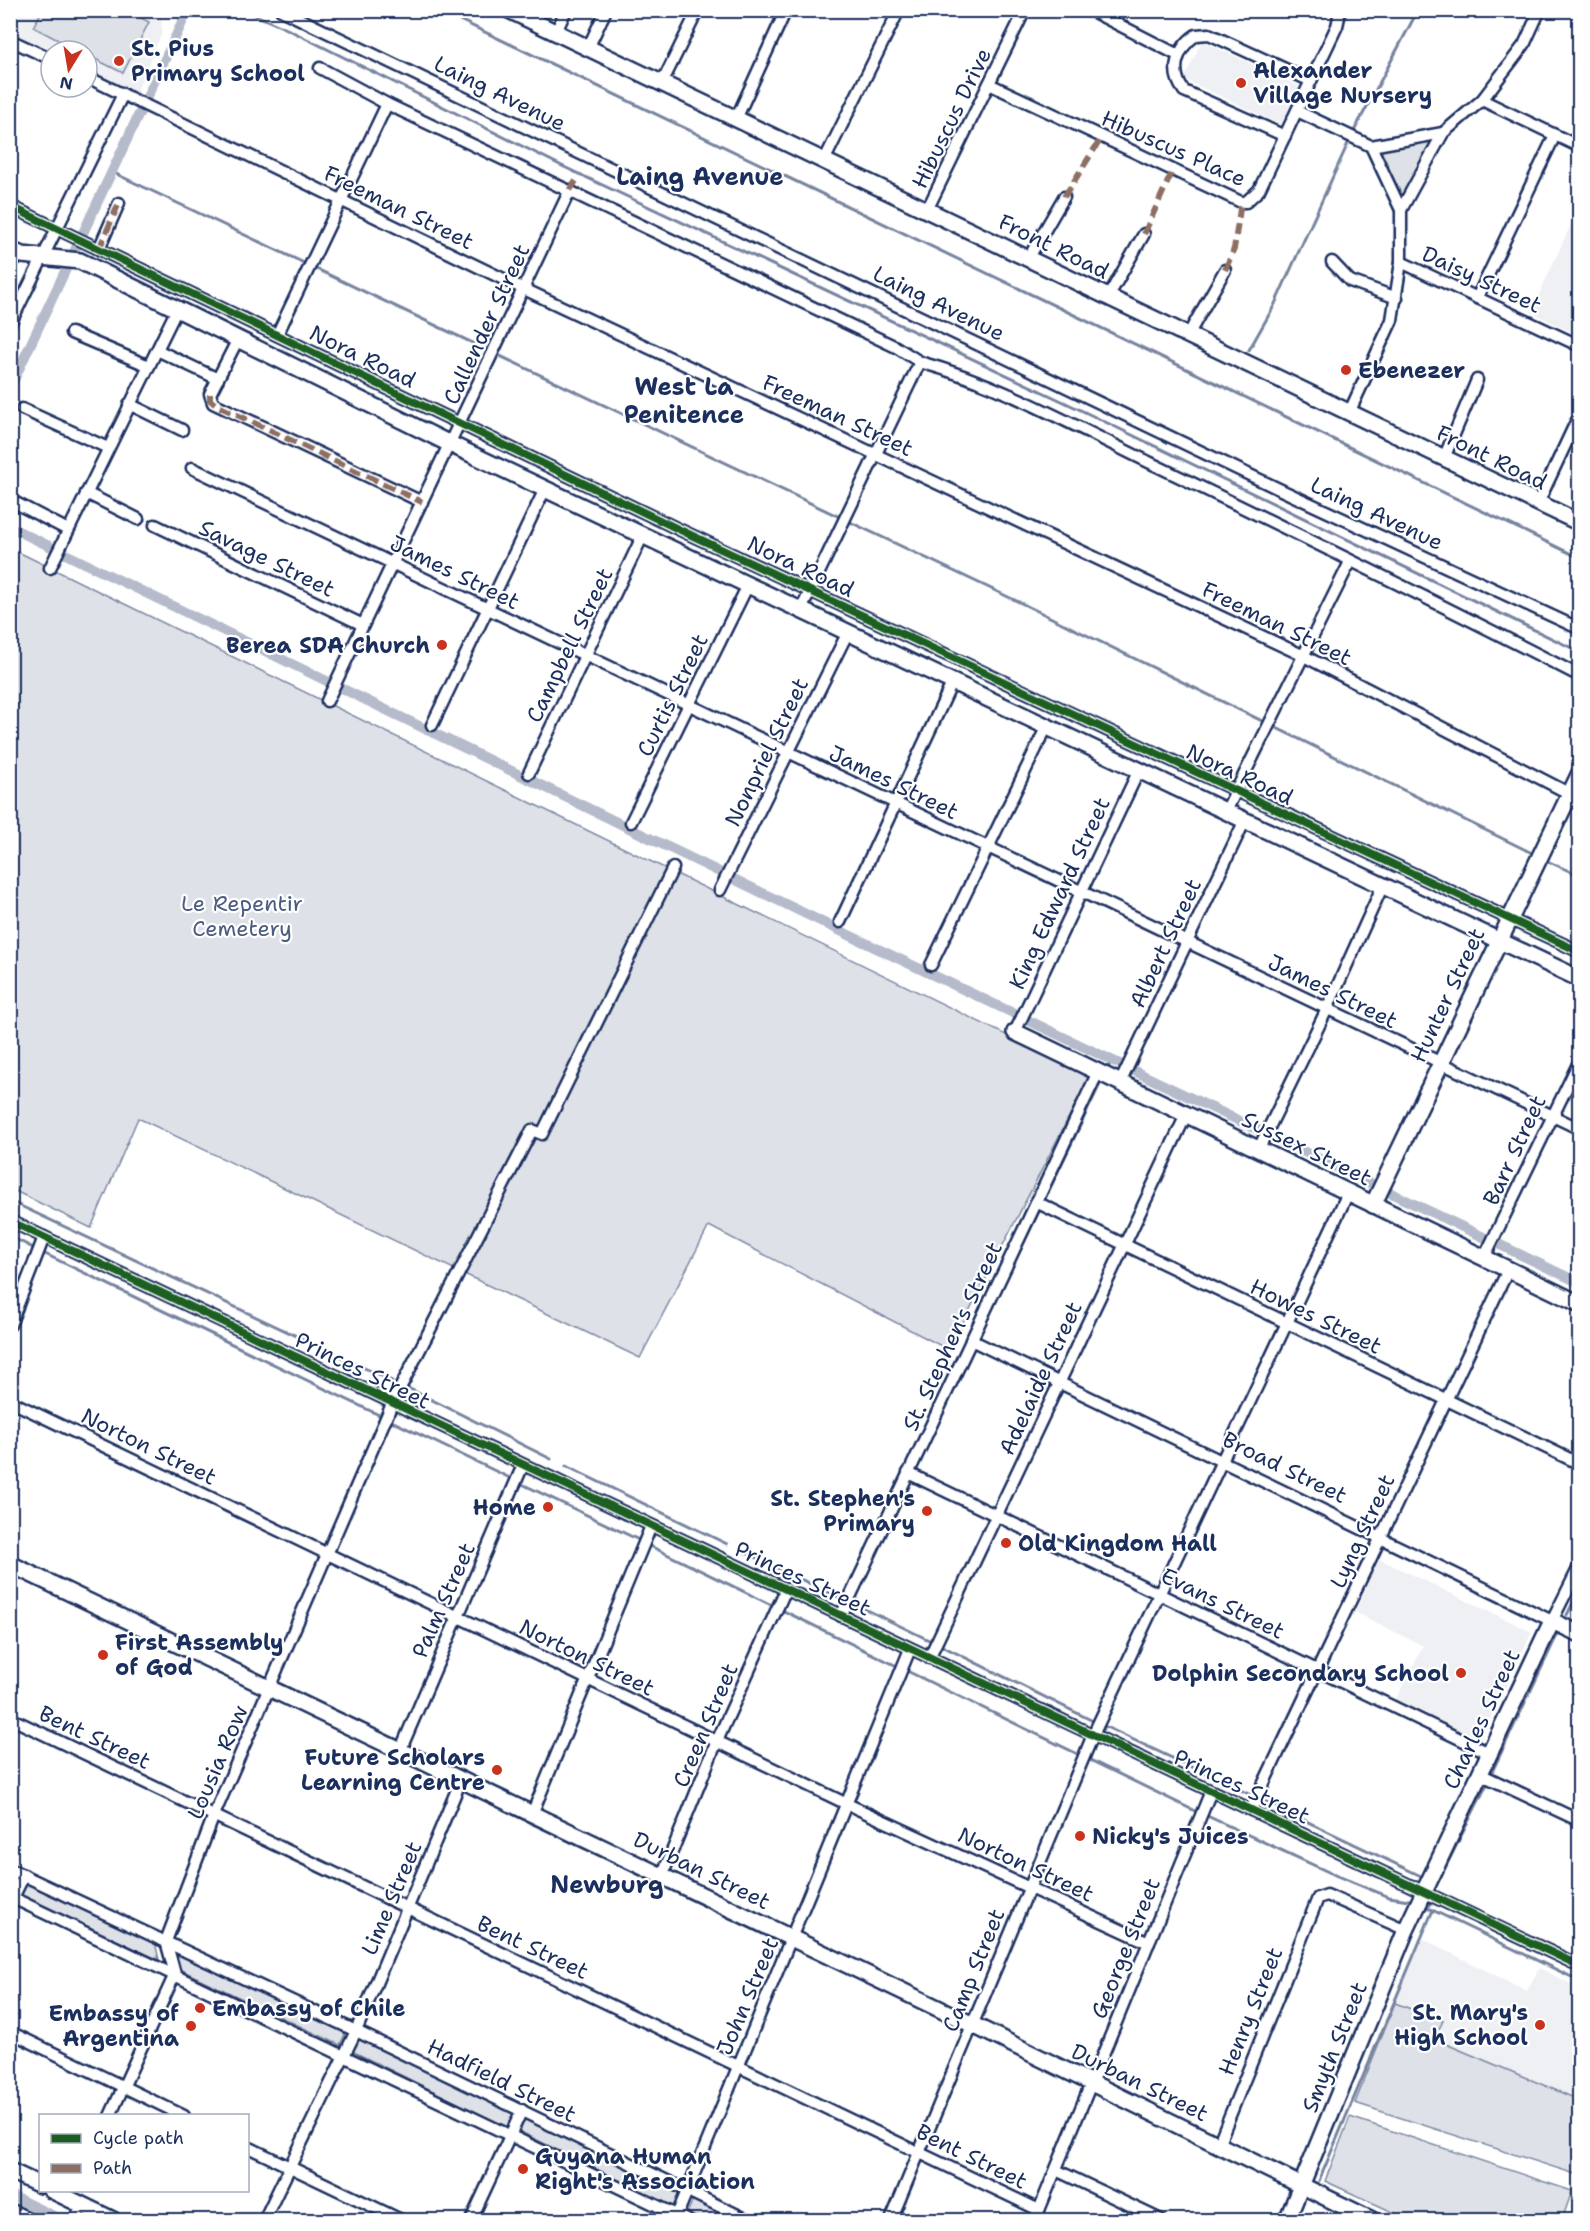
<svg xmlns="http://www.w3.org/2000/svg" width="1590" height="2231" viewBox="0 0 1590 2231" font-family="'Shantell Sans',sans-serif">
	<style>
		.built { fill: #eff0f4 }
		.green { fill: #dee1e7; stroke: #7c88a2; stroke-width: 1.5 }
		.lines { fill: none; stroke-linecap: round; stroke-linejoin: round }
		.stream { stroke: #77839f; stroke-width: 3 }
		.canal { stroke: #b5bbca; stroke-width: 10 }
		.street-casing { stroke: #1b2f5e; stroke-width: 15 }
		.secondary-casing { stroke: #1b2f5e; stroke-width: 20 }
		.street { stroke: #fff; stroke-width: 10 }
		.secondary { stroke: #fff; stroke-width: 15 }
		.quiet { stroke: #8d6e63; stroke-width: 6; stroke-dasharray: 12 6; stroke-linecap: butt }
		.cycleway-casing { stroke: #fff; stroke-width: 11 }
		.cycleway { stroke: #1b5e20; stroke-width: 8 }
		.poi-dot { fill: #c8321e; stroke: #fff; stroke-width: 2 }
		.labels { text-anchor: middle; stroke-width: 4.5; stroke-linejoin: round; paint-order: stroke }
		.poi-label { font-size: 22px; font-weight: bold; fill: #1b2f5e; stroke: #fff; text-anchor: start }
		.street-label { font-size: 22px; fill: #1b2f5e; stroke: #fff }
		.park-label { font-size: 22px; fill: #4c5c80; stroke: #fff }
		.neighbourhood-label { font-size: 24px; font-weight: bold; fill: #1b2f5e; stroke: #fff }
	</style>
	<rect width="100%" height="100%" fill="#fff"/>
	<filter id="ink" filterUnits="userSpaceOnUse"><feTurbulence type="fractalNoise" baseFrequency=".0167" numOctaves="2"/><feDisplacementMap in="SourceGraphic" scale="12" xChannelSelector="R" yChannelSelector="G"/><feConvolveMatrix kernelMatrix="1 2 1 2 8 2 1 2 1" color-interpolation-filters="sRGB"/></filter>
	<g filter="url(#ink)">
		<g class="built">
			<polygon points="10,11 154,11 161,15 162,33 136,93 87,70 87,51 51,52 11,32"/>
			<polygon points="1202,41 1299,86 1281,125 1184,79"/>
			<polygon points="1579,207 1579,336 1531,312"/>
			<polygon points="1379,1559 1532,1632 1480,1740 1395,1701 1423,1646 1355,1612"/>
			<polygon points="1423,1939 1527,1991 1539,1968 1579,1988 1579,2100 1434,2039 1443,2020 1395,2003"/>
		</g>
		<g class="green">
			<polygon points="42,11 128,11 149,22 123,73 87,55 87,51 79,51 33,27"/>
			<polygon points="1437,138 1401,201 1378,149"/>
			<polygon points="10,548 1090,1076 949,1350 709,1226 640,1358 138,1118 91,1228 11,1189"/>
			<polygon points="26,1881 155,1942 159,1960 20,1896"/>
			<polygon points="176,1951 346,2032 340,2045 177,1968"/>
			<polygon points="1395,2003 1443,2021 1434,2039 1579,2100 1578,2175 1355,2103"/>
			<polygon points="359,2037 515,2114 508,2128 352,2051"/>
			<polygon points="526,2117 682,2194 675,2208 519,2131"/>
			<polygon points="1350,2117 1572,2191 1562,2220 1410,2220 1325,2181"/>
			<polygon points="693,2200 736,2220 703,2220 687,2213"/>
		</g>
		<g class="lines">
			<g class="stream">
				<polyline points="244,10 289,30 562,166 1064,402 1580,652"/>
				<polyline points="439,10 1580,558"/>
				<polyline points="1353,133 1418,10"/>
				<polyline points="112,172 1021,603 1530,852"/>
				<polyline points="1249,350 1274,306 1350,139"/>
				<polyline points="1545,860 1580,876"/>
				<polyline points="1106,1071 1112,1060"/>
				<polyline points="10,1201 392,1381"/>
				<polyline points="10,1236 35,1249"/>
				<polyline points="41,1252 514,1480"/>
				<polyline points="984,1325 1102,1080"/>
				<polyline points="408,1388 551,1459"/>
				<polyline points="566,1466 727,1544"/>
				<polyline points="520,1483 641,1541"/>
				<polyline points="646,1544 899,1667"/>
				<polyline points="742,1551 842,1599"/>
				<polyline points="859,1606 929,1640"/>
				<polyline points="1567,1615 1580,1589"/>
				<polyline points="940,1645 1093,1721"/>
				<polyline points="905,1670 1199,1813"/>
				<polyline points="1104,1726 1251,1795"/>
				<polyline points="1490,1776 1559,1631"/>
				<polyline points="1262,1800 1421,1876"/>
				<polyline points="1205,1815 1335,1875 1389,1897 1409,1900"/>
				<polyline points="1437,1884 1487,1784"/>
				<polyline points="1430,1903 1428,1908 1580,1981"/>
				<polyline points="1319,2181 1433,1910"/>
			</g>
			<g class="canal">
				<polyline points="10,388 188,10"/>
				<polyline points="10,527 851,936 1580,1283"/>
				<polyline points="10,2195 62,2220"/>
			</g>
			<g class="street-casing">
				<g id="street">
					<polyline points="281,10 1281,490 1580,629"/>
					<polyline points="1090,10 1178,55"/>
					<polyline points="556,32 566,10"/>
					<polyline points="10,40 51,59"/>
					<polyline points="588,48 606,10"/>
					<polyline points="320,68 387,104 896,347 920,362"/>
					<polyline points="87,77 524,289 1302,655 1580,799"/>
					<polyline points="662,83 698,10"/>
					<polyline points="989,84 1241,202 1246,202 1259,190 1337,26 1339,17 1337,10"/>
					<polyline points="1482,100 1580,147"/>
					<polyline points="1297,111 1371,146 1401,210"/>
					<polyline points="736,119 786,10"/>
					<path d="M 1285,136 L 1184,91 C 1169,71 1177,48 1196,35 L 1209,34 L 1311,81"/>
					<polyline points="1371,146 1443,133"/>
					<polyline points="824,161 899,10"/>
					<polyline points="10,206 676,528 1580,952"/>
					<polyline points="927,210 1025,10"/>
					<polyline points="99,249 119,203"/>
					<polyline points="1028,259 1064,197"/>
					<polyline points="1332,262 1350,281 1397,298"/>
					<polyline points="1401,262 1580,346"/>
					<polyline points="1108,297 1144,234"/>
					<polyline points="1477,298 1555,135"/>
					<polyline points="10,324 123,94"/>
					<polyline points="71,333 149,366"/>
					<polyline points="277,335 387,104"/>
					<polyline points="1188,335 1225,270"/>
					<polyline points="238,339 210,394 213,403 422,502"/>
					<polyline points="157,350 218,379"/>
					<polyline points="129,404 182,430"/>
					<polyline points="22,409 108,448"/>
					<polyline points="1349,413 1392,320 1401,262 1401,210 1443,133 1482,100 1524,45 1540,10"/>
					<polyline points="1444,458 1477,380"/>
					<polyline points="192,468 1580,1129"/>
					<polyline points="86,493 138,519"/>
					<polyline points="10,500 68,530"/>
					<polyline points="1538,503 1576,422"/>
					<polyline points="155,525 363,625"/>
					<polyline points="50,568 177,309"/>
					<path d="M 801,610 L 920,362 C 1003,385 1080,429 1157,466 C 1298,534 1440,604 1580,676"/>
					<polyline points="327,701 570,190"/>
					<polyline points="432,725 545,489"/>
					<polyline points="529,773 643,535"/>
					<polyline points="1226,811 1350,562"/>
					<polyline points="631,822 748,585"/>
					<polyline points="720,890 848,632"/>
					<polyline points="840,922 953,681"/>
					<polyline points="931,965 1047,726"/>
					<polyline points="1015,1032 1139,770"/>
					<polyline points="1120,1083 1245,820"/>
					<polyline points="1259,1148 1327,1009 1383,885"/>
					<polyline points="1036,1202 1580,1464"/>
					<polyline points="10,1221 1580,1966"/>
					<polyline points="1484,1258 1580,1060"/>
					<polyline points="10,1325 44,1237"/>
					<polyline points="971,1340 1552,1621 1580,1565"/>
					<polyline points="10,1401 847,1804 1149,1943"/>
					<polyline points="908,1473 1489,1753"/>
					<polyline points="841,1616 1098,1072"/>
					<polyline points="929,1658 1186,1115"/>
					<polyline points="10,1718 1039,2210"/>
					<polyline points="400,1751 523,1465"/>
					<polyline points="1480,1774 1580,1821"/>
					<polyline points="1251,1810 1508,1270"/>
					<polyline points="532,1814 651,1526"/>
					<polyline points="10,1869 356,2031 748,2220"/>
					<polyline points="662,1876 717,1741 786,1589"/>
					<polyline points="13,1898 687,2220"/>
					<polyline points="11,1902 24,1875"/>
					<polyline points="10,2032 184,2116"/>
					<polyline points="110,2116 175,1974 166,1941 214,1815 392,1404 532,1130 542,1134 673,868"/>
					<polyline points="1218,2145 1318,1898 1327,1895 1406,1930"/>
					<polyline points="248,2147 401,2220"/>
					<polyline points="1056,2170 1161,2220"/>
					<polyline points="75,2220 82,2206"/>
					<polyline points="264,2220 356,2031 461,1780"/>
					<polyline points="471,2220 522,2110"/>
					<polyline points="675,2220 910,1649"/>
					<polyline points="891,2220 1093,1735 1348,1193"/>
					<polyline points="1035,2220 1211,1791"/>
				</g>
			</g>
			<g class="secondary-casing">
				<g id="secondary">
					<polyline points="509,10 1580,523"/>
					<polyline points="10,250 22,255 80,261 450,444 1580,979"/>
					<polyline points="1015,1032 1580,1304"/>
					<polyline points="1373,1205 1580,773"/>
					<polyline points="10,1564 973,2025 1372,2220"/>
					<polyline points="10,2171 40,2185"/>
					<polyline points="51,2190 113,2220"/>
					<polyline points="10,2212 27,2220"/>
					<polyline points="1287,2220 1406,1930 1552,1621 1580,1634"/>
				</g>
			</g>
			<use href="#street" class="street"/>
			<use href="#secondary" class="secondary"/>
			<g class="quiet">
				<polyline points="570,190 576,181"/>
				<polyline points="1064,197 1102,137"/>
				<polyline points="1144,234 1173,170"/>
				<polyline points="99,249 119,203"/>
				<polyline points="1225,270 1234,249 1241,202"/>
				<polyline points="10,314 14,316"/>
				<polyline points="210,394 210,400 216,405 422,502"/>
			</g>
			<g class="cycleway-casing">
				<g id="cycleway">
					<polyline points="10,206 676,528 1580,952"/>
					<polyline points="10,1221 1580,1966"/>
				</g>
			</g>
			<use href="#cycleway" class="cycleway"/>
		</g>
	</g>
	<g class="poi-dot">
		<circle cx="119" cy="61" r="6"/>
		<circle cx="1241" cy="83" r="6"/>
		<circle cx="1346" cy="370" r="6"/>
		<circle cx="442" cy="645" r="6"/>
		<circle cx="548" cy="1507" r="6"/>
		<circle cx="927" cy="1511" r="6"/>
		<circle cx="1006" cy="1543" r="6"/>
		<circle cx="103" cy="1655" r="6"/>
		<circle cx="1461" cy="1673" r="6"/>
		<circle cx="497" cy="1770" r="6"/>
		<circle cx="1080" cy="1836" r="6"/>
		<circle cx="200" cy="2008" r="6"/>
		<circle cx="1540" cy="2025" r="6"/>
		<circle cx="191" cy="2026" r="6"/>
		<circle cx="523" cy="2169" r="6"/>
	</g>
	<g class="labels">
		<g class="poi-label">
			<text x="131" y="56">St. Pius<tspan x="131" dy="25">Primary School</tspan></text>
			<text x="1253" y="78">Alexander<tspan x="1253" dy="25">Village Nursery</tspan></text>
			<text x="1358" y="378">Ebenezer</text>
			<text x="430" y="653" text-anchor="end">Berea SDA Church</text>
			<text x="915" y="1506" text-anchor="end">St. Stephen's<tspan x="915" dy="25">Primary</tspan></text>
			<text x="536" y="1515" text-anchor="end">Home</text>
			<text x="1018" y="1551">Old Kingdom Hall</text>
			<text x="115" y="1650">First Assembly<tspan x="115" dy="25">of God</tspan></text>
			<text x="1449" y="1681" text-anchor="end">Dolphin Secondary School</text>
			<text x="485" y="1765" text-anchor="end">Future Scholars<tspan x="485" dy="25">Learning Centre</tspan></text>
			<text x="1092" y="1844">Nicky's Juices</text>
			<text x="212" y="2016">Embassy of Chile</text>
			<text x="1528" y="2020" text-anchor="end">St. Mary's<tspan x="1528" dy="25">High School</tspan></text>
			<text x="179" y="2021" text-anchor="end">Embassy of<tspan x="179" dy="25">Argentina</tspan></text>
			<text x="535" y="2164">Guyana Human<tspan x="535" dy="25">Right's Association</tspan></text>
		</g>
		<g class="street-label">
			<text transform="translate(500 93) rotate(26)" y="8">Laing Avenue</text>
			<text transform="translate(951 118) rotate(-64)" y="8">Hibuscus Drive</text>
			<text transform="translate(1174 148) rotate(24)" y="8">Hibuscus Place</text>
			<text transform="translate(399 207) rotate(26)" y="8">Freeman Street</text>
			<text transform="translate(1054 246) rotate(26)" y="8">Front Road</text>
			<text transform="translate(1482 279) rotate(25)" y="8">Daisy Street</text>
			<text transform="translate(939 303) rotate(26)" y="8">Laing Avenue</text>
			<text transform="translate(486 324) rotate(-65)" y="8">Callender Street</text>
			<text transform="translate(363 356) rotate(26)" y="8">Nora Road</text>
			<text transform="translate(838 415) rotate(25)" y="8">Freeman Street</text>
			<text transform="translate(1492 457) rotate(26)" y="8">Front Road</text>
			<text transform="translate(1377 513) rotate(25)" y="8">Laing Avenue</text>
			<text transform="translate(267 558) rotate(26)" y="8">Savage Street</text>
			<text transform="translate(801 566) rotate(25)" y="8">Nora Road</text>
			<text transform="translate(455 572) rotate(26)" y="8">James Street</text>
			<text transform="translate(1277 623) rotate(26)" y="8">Freeman Street</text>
			<text transform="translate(569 645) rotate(-64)" y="8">Campbell Street</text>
			<text transform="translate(672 695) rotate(-64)" y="8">Curtis Street</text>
			<text transform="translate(766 752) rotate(-64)" y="8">Nonpriel Street</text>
			<text transform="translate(1240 774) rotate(25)" y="8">Nora Road</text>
			<text transform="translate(894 782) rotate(26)" y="8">James Street</text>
			<text transform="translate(1059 893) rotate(-65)" y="8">King Edward Street</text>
			<text transform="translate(1165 943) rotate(-65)" y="8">Albert Street</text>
			<text transform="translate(1333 991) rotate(26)" y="8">James Street</text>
			<text transform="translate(1447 995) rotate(-65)" y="8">Hunter Street</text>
			<text transform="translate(1307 1148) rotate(26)" y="8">Sussex Street</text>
			<text transform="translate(1514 1150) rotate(-65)" y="8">Barr Street</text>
			<text transform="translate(1316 1316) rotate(26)" y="8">Howes Street</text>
			<text transform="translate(952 1336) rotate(-65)" y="8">St. Stephen's Street</text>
			<text transform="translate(363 1370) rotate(26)" y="8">Princes Street</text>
			<text transform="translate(1040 1378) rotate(-65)" y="8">Adelaide Street</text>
			<text transform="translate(149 1446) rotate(26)" y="8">Norton Street</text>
			<text transform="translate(1285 1467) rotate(26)" y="8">Broad Street</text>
			<text transform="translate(1362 1531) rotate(-65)" y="8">Lyng Street</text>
			<text transform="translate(803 1578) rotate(25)" y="8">Princes Street</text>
			<text transform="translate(443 1600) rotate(-66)" y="8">Palm Street</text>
			<text transform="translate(1223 1603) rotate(26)" y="8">Evans Street</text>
			<text transform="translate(587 1657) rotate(26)" y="8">Norton Street</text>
			<text transform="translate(1481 1719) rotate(-65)" y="8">Charles Street</text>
			<text transform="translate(705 1725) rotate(-67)" y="8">Creen Street</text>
			<text transform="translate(95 1737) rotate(25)" y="8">Bent Street</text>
			<text transform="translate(217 1762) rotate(-67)" y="8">Lousia Row</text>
			<text transform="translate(1242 1786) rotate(25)" y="8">Princes Street</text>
			<text transform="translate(1026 1864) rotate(25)" y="8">Norton Street</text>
			<text transform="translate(702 1870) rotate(26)" y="8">Durban Street</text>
			<text transform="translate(391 1898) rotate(-67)" y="8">Lime Street</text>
			<text transform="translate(533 1947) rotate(25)" y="8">Bent Street</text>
			<text transform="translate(1125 1948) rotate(-68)" y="8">George Street</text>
			<text transform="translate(973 1970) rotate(-68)" y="8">Camp Street</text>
			<text transform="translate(747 1996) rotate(-67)" y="8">John Street</text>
			<text transform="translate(1250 2011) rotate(-68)" y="8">Henry Street</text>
			<text transform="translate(1334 2047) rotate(-68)" y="8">Smyth Street</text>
			<text transform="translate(502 2080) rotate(26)" y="8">Hadfield Street</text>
			<text transform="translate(1140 2082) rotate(26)" y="8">Durban Street</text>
			<text transform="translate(972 2156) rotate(26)" y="8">Bent Street</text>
		</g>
		<g class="park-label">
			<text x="242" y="911">Le Repentir<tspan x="242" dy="25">Cemetery</tspan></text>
		</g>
		<g class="neighbourhood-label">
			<text x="700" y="185">Laing Avenue</text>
			<text x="684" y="395">West La<tspan x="684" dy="28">Penitence</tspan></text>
			<text x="607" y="1893">Newburg</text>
		</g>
	</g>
	<rect width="1590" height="2231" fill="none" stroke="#fff" stroke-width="36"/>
	<rect x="18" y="18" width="1554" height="2195" fill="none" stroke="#1b2f5e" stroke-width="2" filter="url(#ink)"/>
	<rect x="39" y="2114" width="210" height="78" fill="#ffffff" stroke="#a4acbf" stroke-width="1.5"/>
	<rect x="51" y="2134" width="30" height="9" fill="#1b5e20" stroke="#a4acbf" stroke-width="1.5"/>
	<text x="93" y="2144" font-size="18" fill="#1b2f5e">Cycle path</text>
	<rect x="51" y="2164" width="30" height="9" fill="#8d6e63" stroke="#a4acbf" stroke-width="1.5"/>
	<text x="93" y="2174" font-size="18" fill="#1b2f5e">Path</text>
	<g transform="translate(69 69) rotate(191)"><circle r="28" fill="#ffffff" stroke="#a4acbf" stroke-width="1.5"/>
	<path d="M0-4.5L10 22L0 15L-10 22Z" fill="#c8321e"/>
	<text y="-9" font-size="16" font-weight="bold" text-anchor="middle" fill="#1b2f5e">N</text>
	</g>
</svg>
